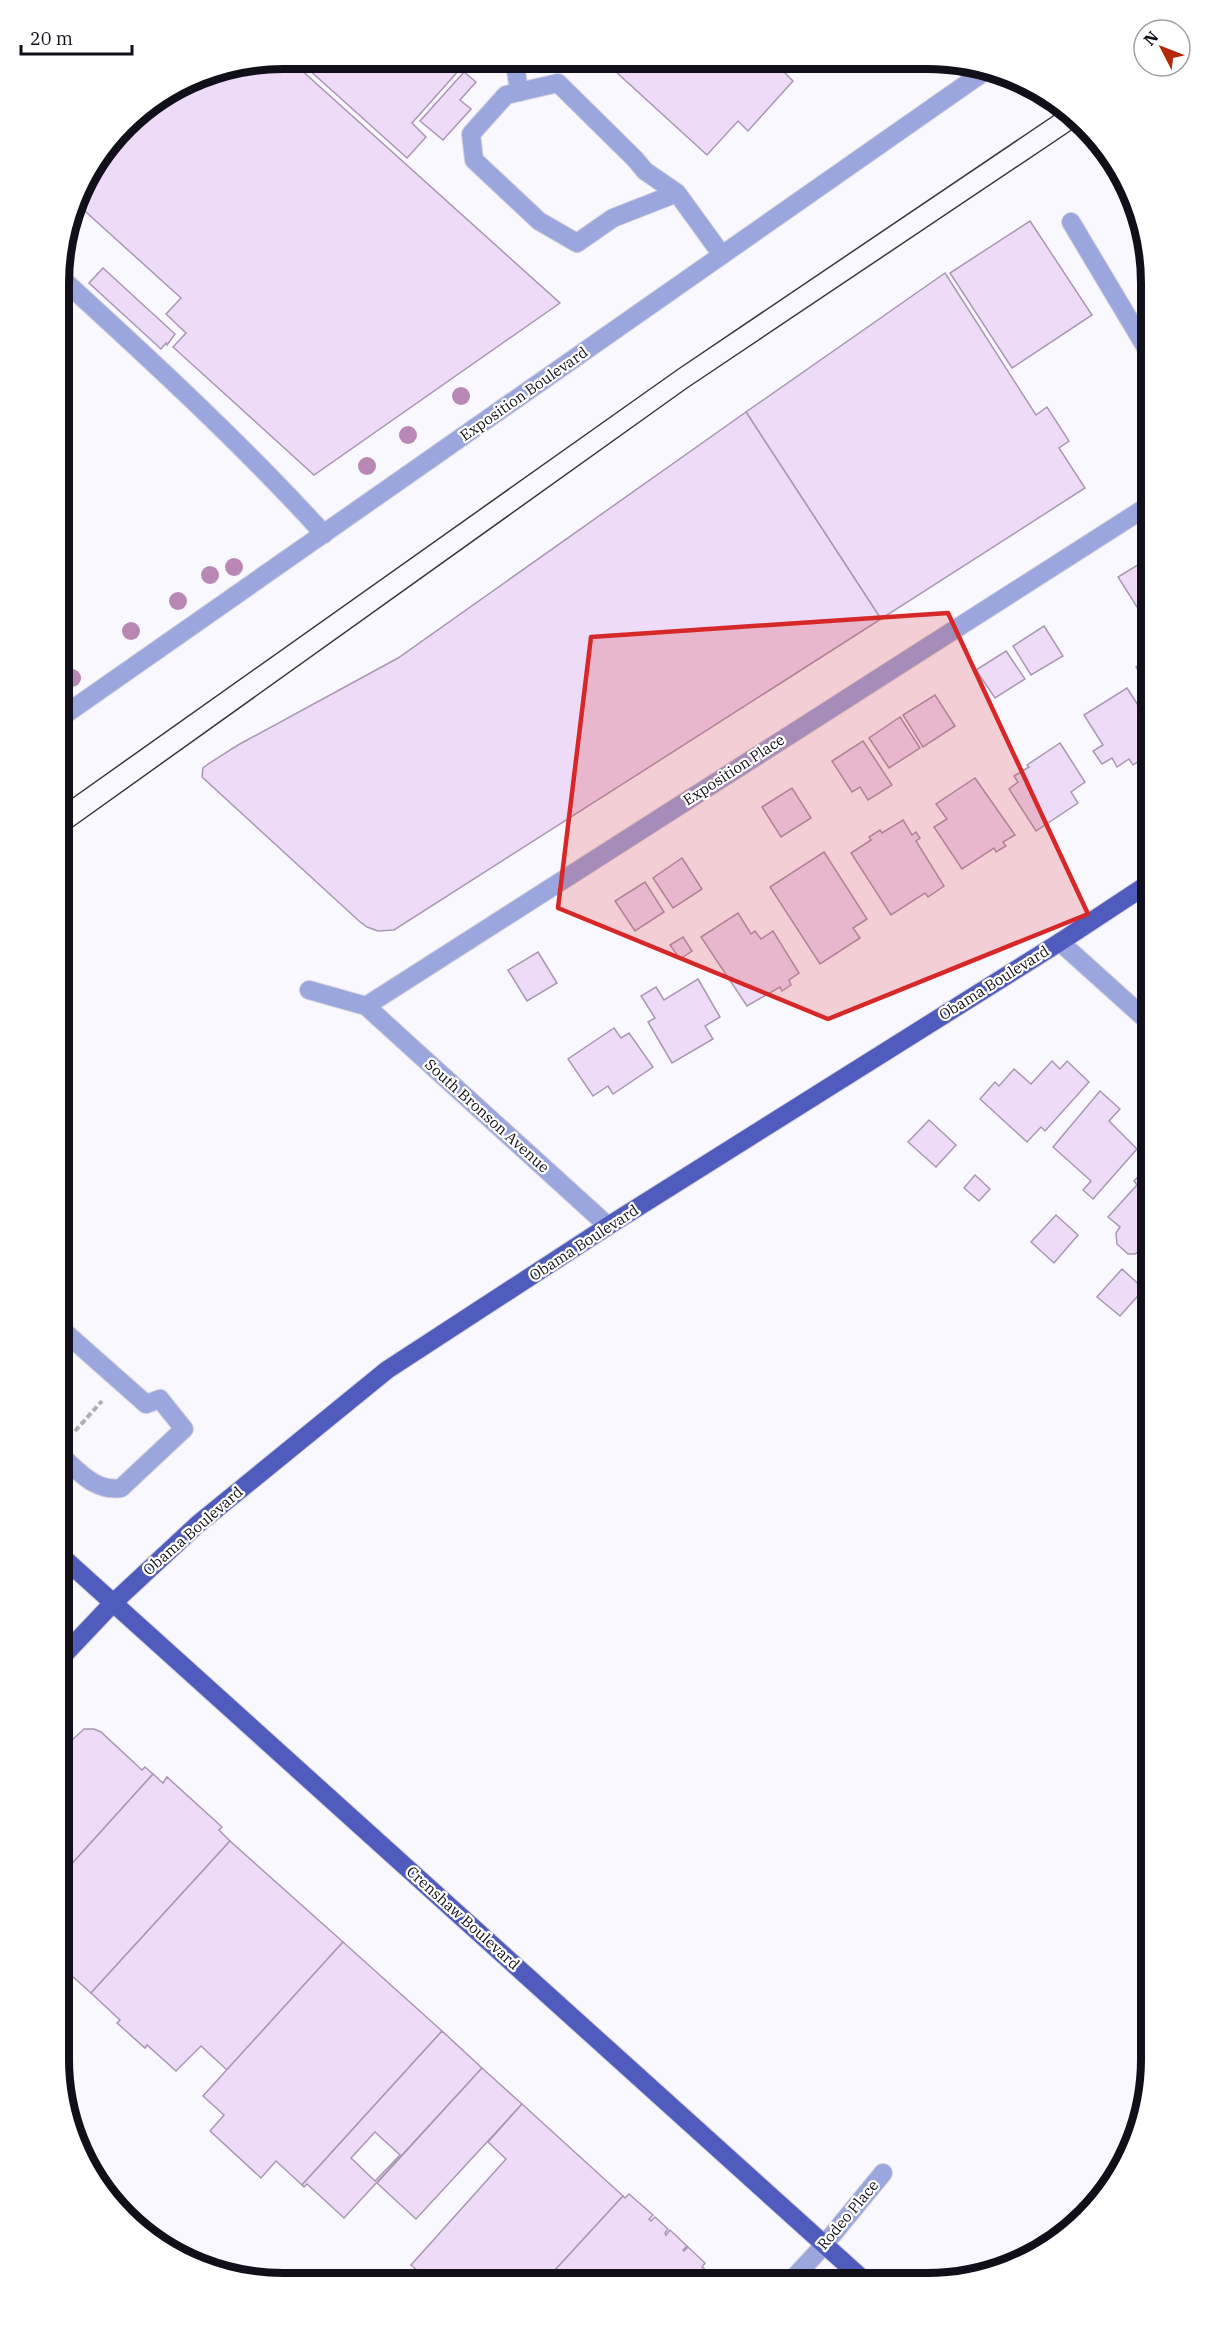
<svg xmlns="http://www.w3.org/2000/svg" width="1210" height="2342" viewBox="0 0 1210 2342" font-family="'IBM Plex Serif',serif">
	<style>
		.building { fill: #eddbf7; stroke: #a998b2; stroke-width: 1.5; fill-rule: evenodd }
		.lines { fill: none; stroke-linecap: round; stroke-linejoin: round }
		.minor-casing { stroke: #d5d3da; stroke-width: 20 }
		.major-casing { stroke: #d5d3da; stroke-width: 20 }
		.path { stroke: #b0aeb6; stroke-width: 4; stroke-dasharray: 6 3; stroke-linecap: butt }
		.minor { stroke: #9aa6dd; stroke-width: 18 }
		.major { stroke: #4f5cbe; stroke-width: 18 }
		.tram { stroke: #393740; stroke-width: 1.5 }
		.tree { fill: #b887b4 }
		.marked { fill: #d62828; fill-opacity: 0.2; stroke: #d62828; stroke-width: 4.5; stroke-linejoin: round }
		.labels { text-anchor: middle; stroke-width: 4.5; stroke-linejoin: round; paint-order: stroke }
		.street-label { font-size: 15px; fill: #110f19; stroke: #fff }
		.rim { fill: none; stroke: #110f19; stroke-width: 8 }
	</style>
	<rect width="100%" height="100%" fill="#faf8ff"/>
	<g class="building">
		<polygon points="283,58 289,59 560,303 314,475 173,347 186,333 166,314 181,298 76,203 82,184 135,115 198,75"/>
		<polygon points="297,59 450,60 460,69 412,123 426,137 407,158"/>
		<polygon points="603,60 792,62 783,71 793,81 748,131 738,121 707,155"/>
		<polygon points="464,72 476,82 460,100 471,109 443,140 420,121"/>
		<polygon points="1113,157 1140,211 1142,226 1102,164"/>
		<polygon points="1030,221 1092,315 1012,368 950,273"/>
		<polygon points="103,268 175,334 167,345 166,343 161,349 89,283"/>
		<polygon points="945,273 1036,415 1047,407 1069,441 1059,448 1085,488 881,619 746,412"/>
		<polygon points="746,412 881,619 394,930 378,931 367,927 359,921 202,777 203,768 208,764 238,745 398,658"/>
		<polygon points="1149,558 1151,562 1151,598 1137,607 1118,577"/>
		<polygon points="1044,626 1063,656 1031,675 1013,646"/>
		<polygon points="1006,651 1025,679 995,698 976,670"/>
		<polygon points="1151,657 1151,691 1136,667"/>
		<polygon points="1127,688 1145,716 1147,714 1151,722 1149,723 1151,726 1151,747 1144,751 1147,756 1133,765 1129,759 1117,767 1112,758 1102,764 1093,751 1103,745 1084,715"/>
		<polygon points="935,695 955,726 923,747 903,715"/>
		<polygon points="900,717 920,748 889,768 869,738"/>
		<polygon points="863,741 892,785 868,800 860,787 852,792 832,761"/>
		<polygon points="1060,743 1085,782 1071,792 1078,803 1036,831 1009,789 1018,782 1014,776 1029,767 1027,765"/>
		<polygon points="975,778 1015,835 1003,842 1006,846 996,852 994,848 962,869 934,827 947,819 936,804"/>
		<polygon points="792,788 811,818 781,837 762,807"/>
		<polygon points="903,820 912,835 916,832 920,838 916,841 944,886 928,897 925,893 891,915 851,853 871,840 869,837 880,830 882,833"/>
		<polygon points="824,852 867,919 853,928 860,938 820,964 770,887"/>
		<polygon points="682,858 702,889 673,908 653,878"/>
		<polygon points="645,882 664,912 635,931 615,901"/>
		<polygon points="738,913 751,934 755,931 761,939 773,931 799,973 789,980 791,985 782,991 780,987 747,1006 701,937"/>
		<polygon points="683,937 692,951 680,959 670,945"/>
		<polygon points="538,952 557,983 527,1001 508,970"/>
		<polygon points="698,979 720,1017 705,1026 713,1039 672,1063 648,1022 655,1018 641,996 656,987 664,1000"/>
		<polygon points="614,1028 621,1038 629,1033 653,1067 613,1094 608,1086 593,1096 568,1059"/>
		<polygon points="1052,1061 1060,1069 1067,1061 1089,1082 1045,1131 1041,1127 1027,1142 980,1099 995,1082 999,1086 1014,1069 1031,1084"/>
		<polygon points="1100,1091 1120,1109 1109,1121 1137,1149 1093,1199 1083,1190 1091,1181 1053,1147"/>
		<polygon points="929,1120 956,1145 936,1167 908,1142"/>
		<polygon points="1151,1162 1151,1243 1145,1250 1143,1249 1135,1254 1128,1254 1117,1244 1116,1233 1120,1227 1108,1217 1137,1185 1134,1181"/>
		<polygon points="975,1175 990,1189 979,1201 964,1188"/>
		<polygon points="1056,1215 1078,1235 1054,1263 1031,1242"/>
		<polygon points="1122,1269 1144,1289 1120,1316 1097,1297"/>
		<polygon points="59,1402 68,1410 59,1419"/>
		<polygon points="84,1729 94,1729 101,1732 142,1770 145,1767 153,1774 59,1878 59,1752"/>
		<polygon points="153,1774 163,1783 167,1777 222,1827 219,1830 230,1841 91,1993 72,1976 59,1974 59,1878"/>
		<polygon points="230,1841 343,1942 227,2070 201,2046 176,2071 147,2045 145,2048 117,2023 120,2020 91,1993"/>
		<polygon points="343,1942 442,2031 302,2185 276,2161 261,2178 210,2131 224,2115 203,2096"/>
		<path d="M 442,2031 L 482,2068 L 344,2218 L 307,2184 L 304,2187 L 302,2185 ZM 375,2132 L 400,2155 L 375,2181 L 351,2158 Z"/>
		<polygon points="482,2068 522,2104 416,2219 377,2183"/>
		<polygon points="522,2104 623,2196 544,2282 430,2282 411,2265 506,2159 488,2142"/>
		<polygon points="629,2194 653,2215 649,2219 651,2221 655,2217 668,2229 665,2233 666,2235 670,2230 687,2246 683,2250 684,2251 688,2247 705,2263 702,2267 707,2271 708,2283 544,2282 623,2196 625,2198"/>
	</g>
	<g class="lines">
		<g class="minor-casing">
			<g id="minor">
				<polyline points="519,92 516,70 524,60"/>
				<polyline points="677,193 613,218 577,243 539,221 474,160 471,134 506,95 558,83 635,159 645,171 677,193 722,255"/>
				<polyline points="1071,222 1151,356"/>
				<path d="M 60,277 C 151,360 241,443 324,534"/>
				<polyline points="60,718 988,69"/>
				<polyline points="1060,942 1151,1024"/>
				<polyline points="309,990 366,1006 608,1226"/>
				<polyline points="366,1006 1151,504"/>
				<path d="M 59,1454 C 78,1470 94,1492 121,1488 L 184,1429 L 160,1399 L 146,1404 L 59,1327"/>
				<polyline points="789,2283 824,2245 883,2173"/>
			</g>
		</g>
		<g class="major-casing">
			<g id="major">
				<polyline points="59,1554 867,2283"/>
				<polyline points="59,1660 113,1603 198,1524 387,1370 608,1226 1060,942 1151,882"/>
			</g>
		</g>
		<polyline class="path" points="75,1431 102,1401"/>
		<use href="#minor" class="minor"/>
		<use href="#major" class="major"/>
		<g class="tram">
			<polyline points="60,807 677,370 1065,108"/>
			<polyline points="60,836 687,388 1082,123"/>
		</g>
	</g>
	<g class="tree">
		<circle cx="461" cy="396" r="9"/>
		<circle cx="408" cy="435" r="9"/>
		<circle cx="367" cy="466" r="9"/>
		<circle cx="234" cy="567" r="9"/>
		<circle cx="210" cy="575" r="9"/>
		<circle cx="178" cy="601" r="9"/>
		<circle cx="131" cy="631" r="9"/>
		<circle cx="72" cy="678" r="9"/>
	</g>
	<path class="marked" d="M 948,613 L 1088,914 L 828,1019 L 558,908 L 591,637 Z"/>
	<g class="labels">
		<g class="street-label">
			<text transform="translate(524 394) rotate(-35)" y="5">Exposition Boulevard</text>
			<text transform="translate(734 770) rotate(-33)" y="5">Exposition Place</text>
			<text transform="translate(994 983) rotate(-32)" y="5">Obama Boulevard</text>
			<text transform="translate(487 1116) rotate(42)" y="5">South Bronson Avenue</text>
			<text transform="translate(584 1243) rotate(-33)" y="5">Obama Boulevard</text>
			<text transform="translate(193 1531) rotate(-41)" y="5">Obama Boulevard</text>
			<text transform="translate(463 1918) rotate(42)" y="5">Crenshaw Boulevard</text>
			<text transform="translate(848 2215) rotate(-50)" y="5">Rodeo Place</text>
		</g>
	</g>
	<path d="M0 0H1210V2342H0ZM283 69H927A214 214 0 0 1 1141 283V2059A214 214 0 0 1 927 2273H283A214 214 0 0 1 69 2059V283A214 214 0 0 1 283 69Z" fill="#fff" fill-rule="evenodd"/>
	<path class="rim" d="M283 69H927A214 214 0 0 1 1141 283V2059A214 214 0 0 1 927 2273H283A214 214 0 0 1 69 2059V283A214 214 0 0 1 283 69Z"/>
	<g transform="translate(1162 48) rotate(312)"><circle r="28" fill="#ffffff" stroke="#a09fa3" stroke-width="1.5"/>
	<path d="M0-4.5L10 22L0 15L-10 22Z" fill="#b4280c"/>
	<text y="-9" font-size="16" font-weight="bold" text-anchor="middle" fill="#110f19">N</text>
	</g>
	<path d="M21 45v9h111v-9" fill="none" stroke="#110f19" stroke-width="3"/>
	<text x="30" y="45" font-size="18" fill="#110f19" stroke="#ffffff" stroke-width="4.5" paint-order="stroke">20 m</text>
</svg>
